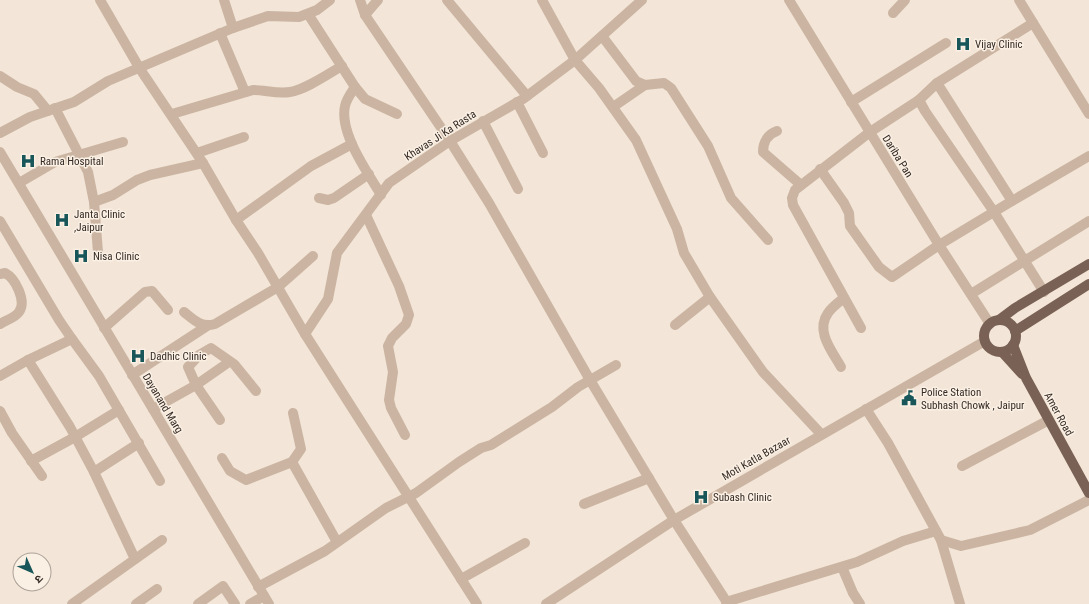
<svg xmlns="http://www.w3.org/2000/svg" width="1089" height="604" viewBox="0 0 1089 604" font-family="'Roboto Condensed','Noto Sans Devanagari',sans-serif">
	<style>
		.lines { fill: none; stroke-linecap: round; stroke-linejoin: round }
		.minor { stroke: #cbb5a2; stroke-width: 10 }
		.major { stroke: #796155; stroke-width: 10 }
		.labels { text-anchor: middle; stroke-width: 3; stroke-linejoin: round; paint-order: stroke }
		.poi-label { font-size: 11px; fill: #362a25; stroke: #faf0e4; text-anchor: start }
		.street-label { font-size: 11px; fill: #362a25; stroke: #faf0e4 }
	</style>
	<rect width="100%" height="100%" fill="#f3e5d7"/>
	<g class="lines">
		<g class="minor">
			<polyline points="100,0 140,69 203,163 236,220 258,253 305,334 477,604"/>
			<polyline points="224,0 233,28"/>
			<polyline points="360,0 365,15 450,141 489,203 590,380 674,520 728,604"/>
			<polyline points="447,0 527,96"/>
			<polyline points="542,0 575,60 599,88 636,140 677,229 684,253 710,297 763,372 821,434"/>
			<polyline points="789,0 939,245 990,324"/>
			<polyline points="1019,0 1089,114"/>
			<polyline points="893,13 905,0"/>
			<polyline points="308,14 355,87 365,99 397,114"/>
			<polyline points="365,15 378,0"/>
			<polyline points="1033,23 937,83 919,100 925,111 994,212 1044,292"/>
			<polyline points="220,33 245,92"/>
			<polyline points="602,36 636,81 645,85 664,83 671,88 708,146 731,198 768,240"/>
			<polyline points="0,76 17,87 34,94 48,111"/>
			<path d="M 355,87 C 351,93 346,100 345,106 C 339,133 368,173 381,195"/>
			<polyline points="517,102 543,153"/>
			<polyline points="851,102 946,43"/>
			<polyline points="613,107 645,85"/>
			<polyline points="55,108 88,172 94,202 98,252"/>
			<path d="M 172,114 L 253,90 C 265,90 277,94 290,92 C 305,90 328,74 342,66"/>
			<polyline points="483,121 518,189"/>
			<path d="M 777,131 C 768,134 763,142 763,152 L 801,185"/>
			<polyline points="0,133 30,117 74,102 108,81 233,28 268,16 299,17 317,10 330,0"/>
			<polyline points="0,152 269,604"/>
			<polyline points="197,153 244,137"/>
			<polyline points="820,169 844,203 849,213 850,226 879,267 892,277 939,245 1012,201 937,83"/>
			<polyline points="19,183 55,162 123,142"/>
			<polyline points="319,198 328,200 334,198 369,174"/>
			<polyline points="1012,201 1089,156"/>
			<polyline points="94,202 113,195 137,180 150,175 203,163"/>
			<polyline points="366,215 399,286 409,315 406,324 392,338 388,346 393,372 389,400 391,408 405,435"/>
			<polyline points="236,220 311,166 352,144"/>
			<polyline points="0,221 59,320 72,339"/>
			<path d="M 0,274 L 5,273 C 15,278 27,301 19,312 C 15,318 6,320 0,324"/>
			<polyline points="971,294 1089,221"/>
			<path d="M 184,312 C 194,320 201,328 215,324 L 278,287 L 313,256"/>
			<polyline points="675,325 710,297"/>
			<polyline points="104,328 145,292 152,291 168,310"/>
			<polyline points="861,328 793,205 792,198 795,190 870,132 919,100"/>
			<polyline points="305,334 328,299 337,253 389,183 450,141 523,99 575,60 642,0"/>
			<polyline points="28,360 70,427 94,472 139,443"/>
			<path d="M 841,367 C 832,351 815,331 828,313 C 832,307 839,302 844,298"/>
			<polyline points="132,375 207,326"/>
			<polyline points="0,376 28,360 72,339 99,376 160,481"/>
			<polyline points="153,409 196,385 188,367 199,355 211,348 234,364 256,391"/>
			<polyline points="866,409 888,443 941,540 961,546 1030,530 1089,500"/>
			<polyline points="0,411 12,433 42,476"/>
			<polyline points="293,413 301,449 292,462 337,542"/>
			<polyline points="220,420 196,385 229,362"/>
			<polyline points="222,458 230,471 246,480 292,462"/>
			<polyline points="31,461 75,437 119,410"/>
			<polyline points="962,466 1049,420"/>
			<polyline points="94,472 135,559"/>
			<polyline points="584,504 649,478"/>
			<polyline points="941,540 960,604"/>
			<polyline points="842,567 853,593 860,604"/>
			<polyline points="461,579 525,543"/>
			<polyline points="258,587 325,551 386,508 416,493 459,462 481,448 491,445 552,407 578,387 616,365"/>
			<polyline points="726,602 857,562 903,541 936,531"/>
			<polyline points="72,604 162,540"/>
			<polyline points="136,604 157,589"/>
			<polyline points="198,604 223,586 235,604"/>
			<polyline points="250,604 264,596"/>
			<polyline points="546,604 674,520 985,341"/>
		</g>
		<g class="major">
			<polyline points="999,320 1015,308 1089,264"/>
			<circle cx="1000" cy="336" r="16"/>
			<polyline points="1015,331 1089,284"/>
			<polyline points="1013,345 1026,378 1089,493"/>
			<polyline points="1002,352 1022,374"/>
		</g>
	</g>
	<defs>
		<g id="hospital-bare" transform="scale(1.2)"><path d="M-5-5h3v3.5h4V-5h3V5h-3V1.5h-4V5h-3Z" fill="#18565a" stroke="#faf0e4" stroke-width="2.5" paint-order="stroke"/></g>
		<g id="civic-bare" transform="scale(1.2)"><path d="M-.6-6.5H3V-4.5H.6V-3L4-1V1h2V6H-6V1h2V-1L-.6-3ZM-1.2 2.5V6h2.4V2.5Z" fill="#18565a" stroke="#faf0e4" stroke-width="2.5" paint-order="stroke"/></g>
	</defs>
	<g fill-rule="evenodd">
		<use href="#hospital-bare" x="963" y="44"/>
		<use href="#hospital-bare" x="28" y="161"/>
		<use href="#hospital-bare" x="62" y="220"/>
		<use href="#hospital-bare" x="81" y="256"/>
		<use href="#hospital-bare" x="138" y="356"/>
		<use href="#civic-bare" x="909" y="398"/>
		<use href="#hospital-bare" x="701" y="497"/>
	</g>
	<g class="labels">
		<g class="poi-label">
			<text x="975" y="48">Vijay Clinic</text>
			<text x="40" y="165">Rama Hospital</text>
			<text x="74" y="218">Janta Clinic<tspan x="74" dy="13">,Jaipur</tspan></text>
			<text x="93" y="260">Nisa Clinic</text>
			<text x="150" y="360">Dadhic Clinic</text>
			<text x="921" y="396">Police Station<tspan x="921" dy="13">Subhash Chowk , Jaipur</tspan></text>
			<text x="713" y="501">Subash Clinic</text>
		</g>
		<g class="street-label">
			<text transform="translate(440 135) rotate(-33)" y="4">Khavas Ji Ka Rasta</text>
			<text transform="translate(898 156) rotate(58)" y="4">Dariba Pan</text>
			<text transform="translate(163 403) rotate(59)" y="4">Dayanand Marg</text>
			<text transform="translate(1059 414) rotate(61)" y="4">Amer Road</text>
			<text transform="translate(756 458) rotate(-30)" y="4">Moti Katla Bazaar</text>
		</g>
	</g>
	<g transform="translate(32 572) rotate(135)"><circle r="19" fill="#faf0e4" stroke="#aca198"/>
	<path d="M0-3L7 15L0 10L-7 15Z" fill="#18565a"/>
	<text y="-6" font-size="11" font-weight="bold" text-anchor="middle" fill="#362a25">उ</text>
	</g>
</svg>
